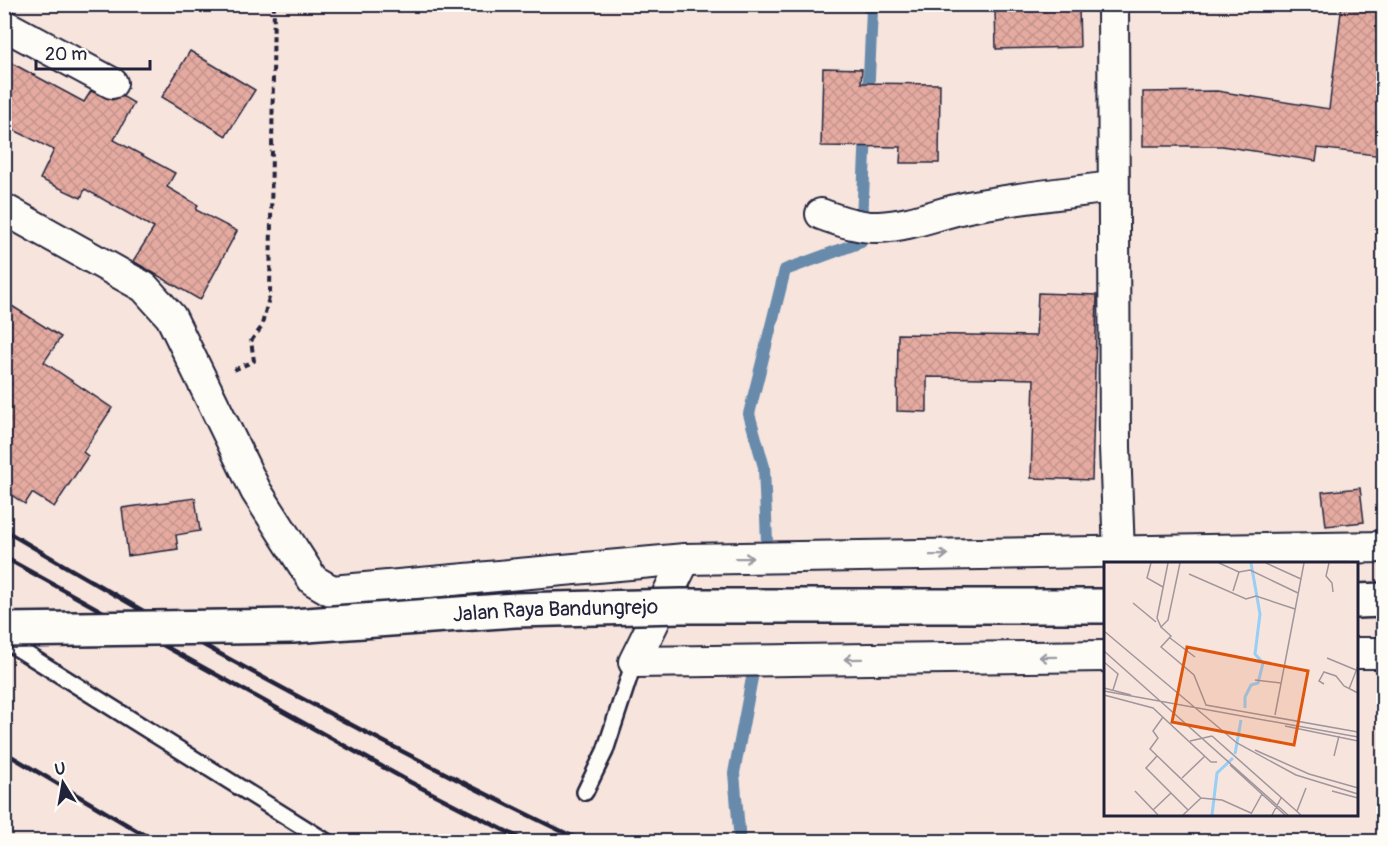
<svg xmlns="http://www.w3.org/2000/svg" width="1388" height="846" viewBox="0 0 1388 846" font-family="Pangolin,sans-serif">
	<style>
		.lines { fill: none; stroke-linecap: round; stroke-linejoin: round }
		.stream { stroke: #688aab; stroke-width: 12 }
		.building { fill: url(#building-cross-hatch); stroke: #22223b; stroke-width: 1.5 }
		.service-casing { stroke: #22223b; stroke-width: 20 }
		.minor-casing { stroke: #22223b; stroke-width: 34 }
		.primary-casing { stroke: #22223b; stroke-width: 38 }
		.path { stroke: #22223b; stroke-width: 4; stroke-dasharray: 6 4.5; stroke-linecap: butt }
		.service { stroke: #fdfcf7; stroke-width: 15 }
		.minor { stroke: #fdfcf7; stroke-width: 30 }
		.primary { stroke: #fdfcf7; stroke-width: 33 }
		.rail { stroke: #22223b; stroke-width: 4.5 }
		.primary-bridge-casing { stroke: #22223b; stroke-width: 38; stroke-linecap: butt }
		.primary-bridge { stroke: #fdfcf7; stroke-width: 33 }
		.oneway { stroke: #9a9aa2 }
		.labels { text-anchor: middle; stroke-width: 4.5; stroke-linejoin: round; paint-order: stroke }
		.street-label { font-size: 21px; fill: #22223b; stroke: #fdfcf7 }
		.inset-river { fill: none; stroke: #97cff6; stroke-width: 3 }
		.inset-road { fill: none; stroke: #a1969c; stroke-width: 1.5 }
		.view { fill: #de560e; fill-opacity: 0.15; stroke: #de560e; stroke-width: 3 }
		.inset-edge { fill: none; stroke: #22223b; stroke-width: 3 }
	</style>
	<defs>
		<pattern id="building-cross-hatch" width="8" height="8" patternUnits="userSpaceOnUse" patternTransform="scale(1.5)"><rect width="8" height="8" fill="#e5aba1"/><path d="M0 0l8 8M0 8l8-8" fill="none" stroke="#c4938c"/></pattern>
	</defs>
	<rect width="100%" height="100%" fill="#f6e4dd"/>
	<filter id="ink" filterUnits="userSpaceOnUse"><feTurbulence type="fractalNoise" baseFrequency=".0167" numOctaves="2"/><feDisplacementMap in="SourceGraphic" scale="12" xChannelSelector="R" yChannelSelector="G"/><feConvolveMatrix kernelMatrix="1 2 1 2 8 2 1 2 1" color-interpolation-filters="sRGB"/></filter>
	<g filter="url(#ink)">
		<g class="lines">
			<g class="stream">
				<polyline points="863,4 872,10 868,99"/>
				<polyline points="767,542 764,467 749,414 785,270 861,242 866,131"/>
				<polyline points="740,842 734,773 752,678"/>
			</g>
		</g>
		<g class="building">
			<polygon points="1342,4 1383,4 1383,156 1318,148 1316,161 1222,146 1143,146 1143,92 1217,91 1329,109"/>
			<polygon points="1079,8 1080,47 996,49 995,10"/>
			<polygon points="190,51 255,90 226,136 162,97"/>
			<polygon points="4,59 84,102 91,91 112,100 122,96 134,103 114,140 175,173 167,187 198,205 196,210 237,231 200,300 133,261 154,228 85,189 81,198 40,179 54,150 4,125"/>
			<polygon points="823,68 862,69 861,83 940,84 939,163 900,163 901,147 821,146"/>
			<polygon points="1038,293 1097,295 1092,480 1031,478 1034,379 927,377 927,412 897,411 898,334 1036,336"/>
			<polygon points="4,301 61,337 44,362 112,408 83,452 88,456 54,507 32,493 25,504 4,490"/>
			<polygon points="1360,488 1364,522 1326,526 1322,492"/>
			<polygon points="195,498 200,531 176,535 178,549 128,556 122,508"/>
		</g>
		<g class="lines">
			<g class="service-casing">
				<g id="service">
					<polyline points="4,640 327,842"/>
					<polyline points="585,792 605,751 634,662"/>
				</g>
			</g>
			<g class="minor-casing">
				<g id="minor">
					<polyline points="1113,4 1115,447 1119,553"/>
					<polyline points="4,25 112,83"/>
					<polyline points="4,209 144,287 171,317 256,491 313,580 332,591 685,559 1384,547"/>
					<path d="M 821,214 C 839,221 860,228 879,227 C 910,226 939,213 968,207 C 1016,198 1065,193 1113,187"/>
					<polyline points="685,559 634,662 1106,656"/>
					<polyline points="1356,653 1384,653"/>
				</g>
			</g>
			<g class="primary-casing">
				<polyline id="primary" points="1356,601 1384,600"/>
			</g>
			<polyline class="path" points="234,370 254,361 251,341 261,328 270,294 274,4"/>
			<use href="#service" class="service"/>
			<use href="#minor" class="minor"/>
			<use href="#primary" class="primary"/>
			<g class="rail">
				<path d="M 4,530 C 192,642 386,747 584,842"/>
				<polyline points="4,557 410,782 527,842"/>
				<polyline points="4,752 156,842"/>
			</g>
			<g class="primary-bridge-casing">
				<g id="primary-bridge">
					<path id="s1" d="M 4,630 L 293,626 L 515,610 L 680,606 L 1106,606"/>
				</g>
			</g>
			<use href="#primary-bridge" class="primary-bridge"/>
		</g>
		<defs><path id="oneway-shaft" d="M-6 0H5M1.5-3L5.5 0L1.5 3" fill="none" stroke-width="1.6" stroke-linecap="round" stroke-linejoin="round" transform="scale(1.5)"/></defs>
		<g class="oneway">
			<use href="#oneway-shaft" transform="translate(939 555) rotate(-1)"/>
			<use href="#oneway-shaft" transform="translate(744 558) rotate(-1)"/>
			<use href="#oneway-shaft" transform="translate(1048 657) rotate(179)"/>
			<use href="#oneway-shaft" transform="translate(853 659) rotate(179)"/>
		</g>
	</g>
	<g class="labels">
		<g class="street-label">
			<text dy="7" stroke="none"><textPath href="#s1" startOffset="552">Jalan Raya Bandungrejo</textPath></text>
		</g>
	</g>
	<g transform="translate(1104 562)">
		<rect width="254" height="254" fill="#f6e4dd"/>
		<path class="inset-river" d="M 141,146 L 141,135 L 147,123 L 154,121 L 159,101 L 151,92 L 156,52 L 147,1M 131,192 L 137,158M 108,253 L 113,211 L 129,196"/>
		<path class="inset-road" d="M 47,1 L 43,16 L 59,25M 64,1 L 53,56 L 57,65 L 64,58 L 76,1M 115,1 L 135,10M 162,1 L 197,17M 225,1 L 222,14 L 228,21 L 229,30M 135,10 L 146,8 L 194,31M 85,12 L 142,37 L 152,34 L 191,47M 129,29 L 135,10M 29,41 L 52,60M 57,65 L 67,74 L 57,85 L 90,113 L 102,143 L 254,170M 0,69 L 133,181 L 192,213 L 254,232M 66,76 L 91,95M 0,89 L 184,253M 223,96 L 252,108M 0,100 L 14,112 L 9,128M 151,118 L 177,121M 220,122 L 215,119 L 220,110 L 232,114 L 240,124 L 254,131M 0,126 L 27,133M 245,127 L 254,104M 0,129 L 254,175M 0,133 L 49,146 L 107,200 L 113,200M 171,153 L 200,1M 59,155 L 49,169 L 54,176 L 46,187 L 97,236 L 118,238 L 147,251M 181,164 L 254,179M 108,174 L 197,253M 86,179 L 108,174M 151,188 L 205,212 L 254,226M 53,194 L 42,206 L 84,248M 230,194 L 235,174M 126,203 L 181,253M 78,216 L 101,194M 31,229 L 54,253M 228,229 L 254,236M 49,248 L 67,231M 193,249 L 202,226M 147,252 L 158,232M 79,253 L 97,236M 168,253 L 177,236"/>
		<path class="view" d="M 83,85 L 204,109 L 190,183 L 68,160 Z"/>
		<rect width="254" height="254" class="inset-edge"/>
	</g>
	<rect width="1388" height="846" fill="none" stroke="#fdfcf7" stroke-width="24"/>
	<rect x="12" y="12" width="1364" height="822" fill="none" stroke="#22223b" stroke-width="2" filter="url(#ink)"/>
	<g transform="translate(63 783) rotate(349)" stroke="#fdfcf7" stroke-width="4.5" paint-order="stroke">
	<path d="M0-4.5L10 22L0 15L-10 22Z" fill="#22223b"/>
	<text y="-9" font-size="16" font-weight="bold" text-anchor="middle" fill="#22223b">U</text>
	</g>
	<path d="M36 60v9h114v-9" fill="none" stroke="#22223b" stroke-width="3"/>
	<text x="45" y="60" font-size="18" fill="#22223b" stroke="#fdfcf7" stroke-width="4.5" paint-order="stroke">20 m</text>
</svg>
